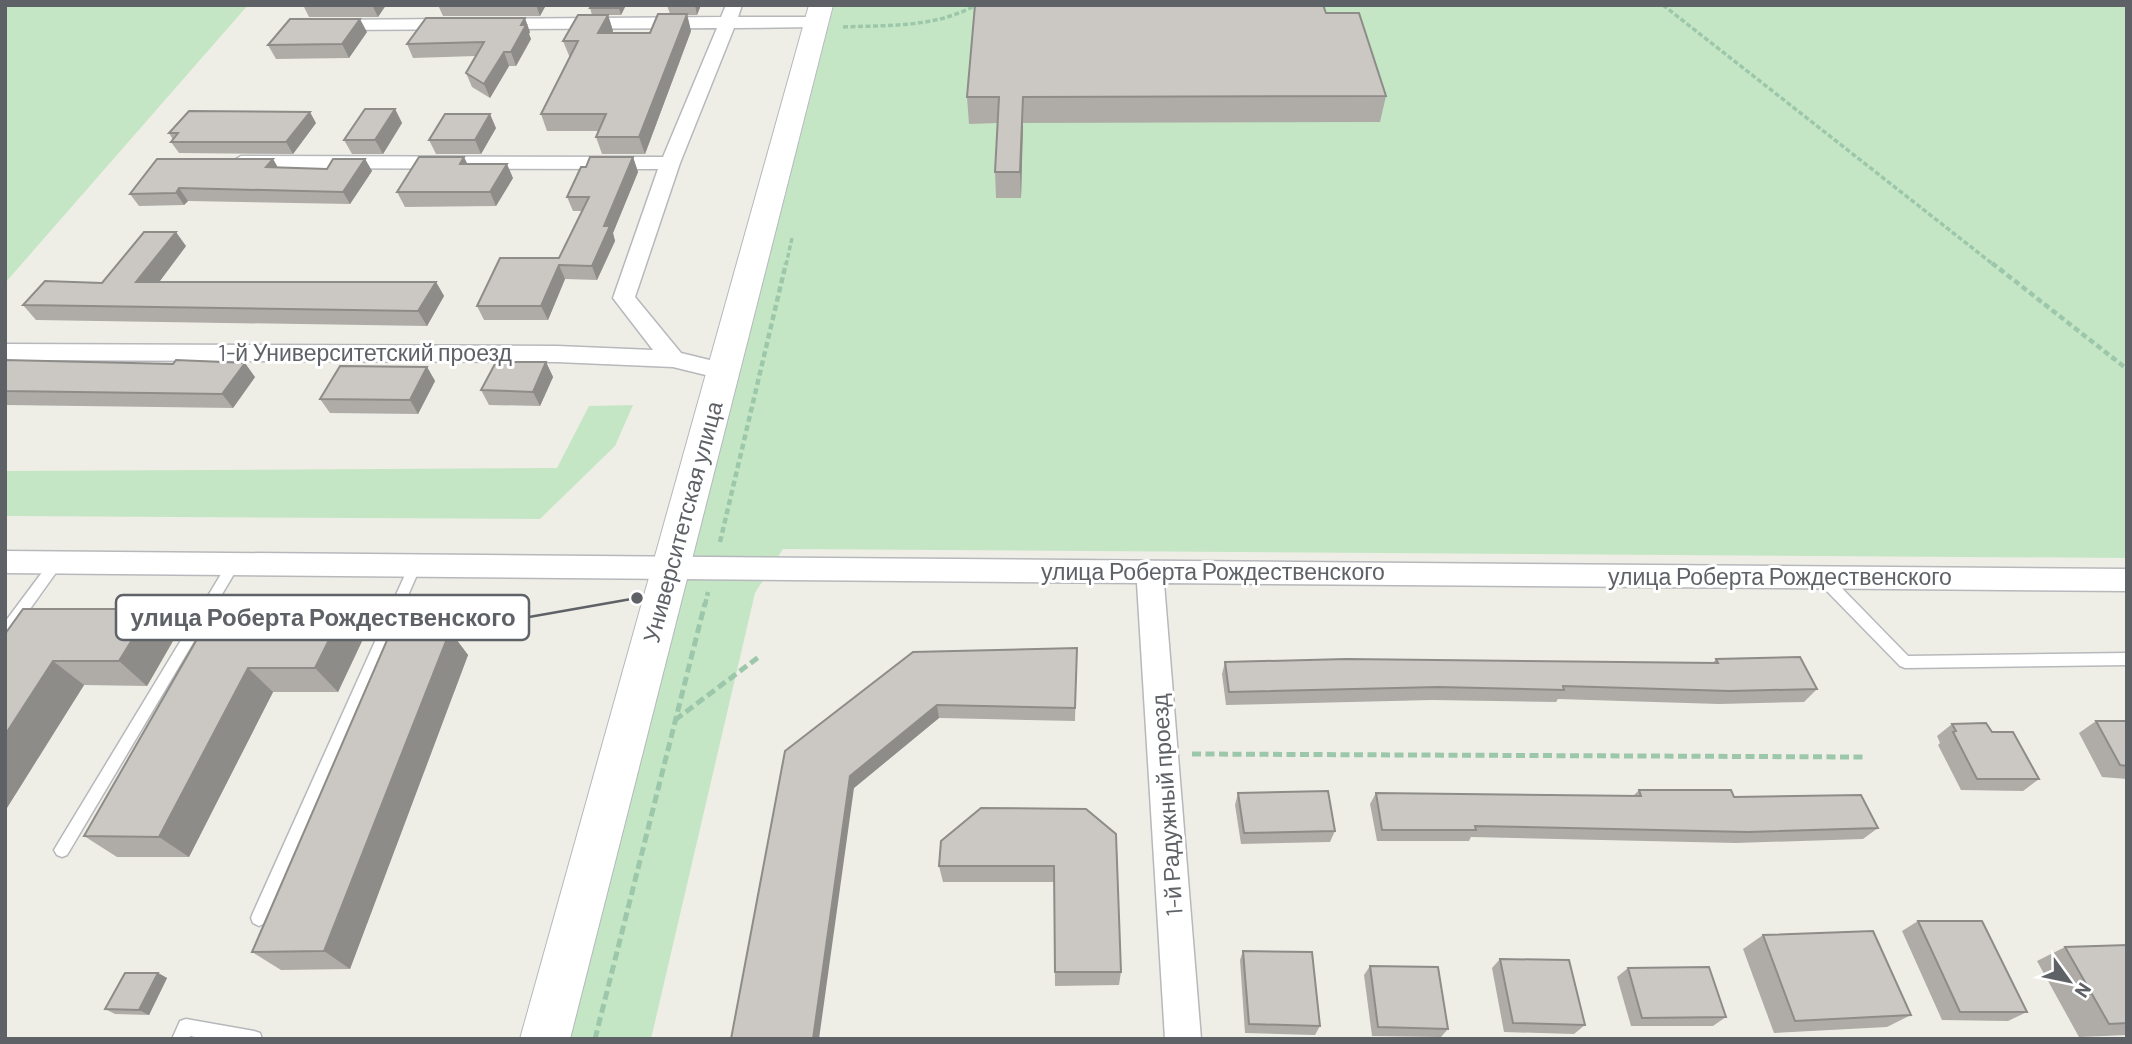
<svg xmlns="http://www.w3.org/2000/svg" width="2132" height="1044" viewBox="0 0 2132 1044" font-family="Barlow,sans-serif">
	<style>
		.green { fill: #c4e6c5 }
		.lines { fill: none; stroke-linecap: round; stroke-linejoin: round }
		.lane-casing { stroke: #b6b8bc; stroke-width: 3 }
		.street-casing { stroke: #b6b8bc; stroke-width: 3 }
		.secondary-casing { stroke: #b5b8bd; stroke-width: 2 }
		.path-far2 { stroke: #9dc7ab; stroke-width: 3.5; stroke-dasharray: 5 2.5; stroke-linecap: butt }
		.path-far1 { stroke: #9dc7ab; stroke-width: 4.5; stroke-dasharray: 6 3.5; stroke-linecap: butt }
		.path { stroke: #9dc7ab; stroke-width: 5; stroke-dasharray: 9 4.5; stroke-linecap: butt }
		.lane { fill: #fff; fill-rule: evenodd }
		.street { fill: #fff; fill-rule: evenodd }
		.secondary { fill: #fff; fill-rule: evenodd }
		.wall { fill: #afaca8 }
		.shaded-wall { fill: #8e8c88 }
		.building { fill: #cbc8c3; stroke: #8e8c88; stroke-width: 2 }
		.labels { text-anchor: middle; stroke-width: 6; stroke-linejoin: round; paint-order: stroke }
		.street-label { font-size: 23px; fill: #5e6166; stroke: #fff }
		.leader { fill: none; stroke: #5e6166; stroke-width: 2.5 }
		.callout-dot { fill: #5e6166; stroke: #fff; stroke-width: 2.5 }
		.callout { fill: #fff; stroke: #5e6166; stroke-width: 2.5 }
		.callout-label { font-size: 24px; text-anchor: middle; font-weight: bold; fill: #5e6166 }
	</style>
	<rect width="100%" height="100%" fill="#efeee6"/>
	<g class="green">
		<polygon points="5,5 248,5 5,283"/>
		<polygon points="834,5 2127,5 2127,558 783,549 755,593 651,1039 569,1039"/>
		<polygon points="633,405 615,446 540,519 5,516 5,471 557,468 589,406"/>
	</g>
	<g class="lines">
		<g class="lane-casing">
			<g id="lane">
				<polygon points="56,558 60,559 62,563 60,567 10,637 5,638 5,622 52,559"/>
				<polygon points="233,560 237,561 239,565 237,569 67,855 62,857 57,855 54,850 57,845 229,561"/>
				<polygon points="414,563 418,564 420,568 265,923 259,926 253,923 251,918 253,913 408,568 410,564"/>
				<polygon points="1823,573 1828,574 1908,656 2127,653 2127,665 1905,668 1900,666 1818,582 1817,578 1818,574"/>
				<polygon points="186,1019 254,1031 260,1033 262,1039 206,1039 190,1036 189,1039 172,1039 180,1021"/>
			</g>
		</g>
		<g class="street-casing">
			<g id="street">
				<polygon points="726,5 742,5 738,17 816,17 825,22 816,27 734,28 680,163 635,297 681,353 730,365 734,371 730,377 722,379 673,367 557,362 5,360 5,344 557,346 653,350 613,298 658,169 241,168 231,162 241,156 663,157 717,28 328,30 319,25 328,20 721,17"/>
				<polygon points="5,551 2127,569 2127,591 1164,583 1201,1039 1165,1039 1137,583 5,573"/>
			</g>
		</g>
		<g class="secondary-casing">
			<polygon id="secondary" points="809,5 833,5 570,1039 520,1039"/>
		</g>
		<g class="path-far2">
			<polyline points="1663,5 1994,265"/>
			<path d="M 843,27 C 888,25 935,28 976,5"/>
			<polyline points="786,265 792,238"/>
		</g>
		<g class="path-far1">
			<polyline points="1992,263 2127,369"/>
			<polyline points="720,542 786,263"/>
			<polyline points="705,605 708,592"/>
		</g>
		<g class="path">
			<polyline points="675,720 760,656"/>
			<polyline points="1192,754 1863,757"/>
			<polyline points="595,1039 705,603"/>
		</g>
		<use href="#lane" class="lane"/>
		<use href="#street" class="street"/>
		<use href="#secondary" class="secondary"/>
	</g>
	<g class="wall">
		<polygon points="303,5 386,5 378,17 309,17"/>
		<polygon points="438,5 546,5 540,16 443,16"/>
		<polygon points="592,5 626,5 621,15 608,15 613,31 612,33 650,33 670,14 667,5 701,5 697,15 687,15 691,31 645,154 602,154 596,137 598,131 547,131 541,114 570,58 563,41 592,15 590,8"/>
		<polygon points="1326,13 1386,96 1380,122 1023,123 1021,198 996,198 995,172 998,123 969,124 967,97"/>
		<polygon points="367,32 349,58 276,59 268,45"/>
		<polygon points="530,32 529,34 531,39 516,66 509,66 490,98 472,87 466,73 476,56 413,58 407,44"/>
		<polygon points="395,109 402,123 383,154 352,154 344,140"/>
		<polygon points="316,123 293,154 179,153 171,142 173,140 169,133"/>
		<polygon points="496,128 481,154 436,154 429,140"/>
		<polygon points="633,157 638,172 613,233 615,241 597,280 565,279 548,320 484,320 477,306 559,258 582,211 573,211 567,197 586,167"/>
		<polygon points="273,159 278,168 327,169 365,159 372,171 350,204 188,201 184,205 139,206 130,194"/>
		<polygon points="468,164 513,178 496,206 405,207 397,192"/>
		<polygon points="186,246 159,282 436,282 444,296 427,326 36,320 23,305 102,283"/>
		<polygon points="5,360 173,364 255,377 233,408 5,405"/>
		<polygon points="546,362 553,377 540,406 489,405 481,390"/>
		<polygon points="427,367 435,381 418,414 330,413 320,399"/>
		<polygon points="212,613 342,614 363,639 338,692 273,692 189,857 117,857 84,836"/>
		<polygon points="450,631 468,655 350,969 281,970 252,952"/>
		<polygon points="5,634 177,634 147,686 84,685 5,811"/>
		<polygon points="1077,648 1075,721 939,718 854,788 785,751"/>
		<polygon points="1716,659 1817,689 1804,702 1719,704 1558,699 1556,702 1432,700 1226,705 1222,674 1225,662 1713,663"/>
		<polygon points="2096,721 2127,721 2127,779 2102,777 2079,733"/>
		<polygon points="1952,724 1992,732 2039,779 2023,791 1961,790 1938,745 1940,743 1937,736"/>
		<polygon points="1639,790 1734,797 1878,828 1863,839 1736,843 1471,837 1469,841 1377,841 1370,804 1376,793 1633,796"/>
		<polygon points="1238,793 1335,831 1330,842 1241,844 1235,805"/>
		<polygon points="1116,834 1121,972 1119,985 1055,986 1054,882 943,882 939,866"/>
		<polygon points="1918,921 2027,1012 2008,1021 1942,1020 1902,931"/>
		<polygon points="1763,935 1911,1015 1887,1027 1774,1033 1743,949"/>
		<polygon points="2127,945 2127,1035 2079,1037 2037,961 2065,947"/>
		<polygon points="1243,951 1320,1026 1315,1035 1245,1033 1240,960"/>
		<polygon points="1500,959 1585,1025 1574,1034 1504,1032 1492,968"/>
		<polygon points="1370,966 1448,1029 1441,1037 1372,1036 1364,975"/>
		<polygon points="1628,968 1726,1017 1713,1026 1631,1026 1617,977"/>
		<polygon points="158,973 167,978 149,1015 115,1014 105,1009"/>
	</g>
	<g class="shaded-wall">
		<polygon points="372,5 386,5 378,17"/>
		<polygon points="536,5 546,5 540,16"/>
		<polygon points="620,5 626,5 621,15 619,8"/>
		<polygon points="695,5 701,5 697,15"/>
		<polygon points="687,14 691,31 645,154 639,137"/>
		<polygon points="608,15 613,31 603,50 598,33"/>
		<polygon points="525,18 530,32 529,34 531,39 516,66 511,52 521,25"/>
		<polygon points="360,19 367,32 349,58 342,44"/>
		<polygon points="504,52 509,66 490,98 484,84"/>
		<polygon points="1023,97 1023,123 1021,198 1020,172"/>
		<polygon points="395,109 402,123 383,154 375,140"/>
		<polygon points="310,112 316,123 293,154 286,142"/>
		<polygon points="490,114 496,128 481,154 475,140"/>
		<polygon points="464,157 471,171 460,164"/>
		<polygon points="633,157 638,172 613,233 615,241 597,280 592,266 604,226"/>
		<polygon points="273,159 280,171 266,167"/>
		<polygon points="365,159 372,171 350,204 343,192"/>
		<polygon points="507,164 513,178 496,206 490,192"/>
		<polygon points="179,188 188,201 184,205 176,193"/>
		<polygon points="176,232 186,246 148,297 136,282"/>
		<polygon points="559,265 565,279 548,320 541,306"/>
		<polygon points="436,282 444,296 427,326 418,311"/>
		<polygon points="546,362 553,377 540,406 533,392"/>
		<polygon points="245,363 255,377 233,408 222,394"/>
		<polygon points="427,367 435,381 418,414 410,400"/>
		<polygon points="151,609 177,634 147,686 119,661"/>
		<polygon points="342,614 363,639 338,692 315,668"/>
		<polygon points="450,631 468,655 350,969 324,951"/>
		<polygon points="53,661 84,685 5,811 5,735"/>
		<polygon points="248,668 273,692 189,857 159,837"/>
		<polygon points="937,705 939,718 854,788 819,1039 813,1039 850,776"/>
		<polygon points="158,973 167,978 149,1015 139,1010"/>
	</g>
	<g class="building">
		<polygon points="592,5 620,5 619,8 590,8"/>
		<polygon points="975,5 1323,5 1326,13 1359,13 1386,96 1023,97 1020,172 995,172 999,97 967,97"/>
		<polygon points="658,14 687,14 639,137 596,137 606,114 541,114 578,41 563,41 578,15 608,15 598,33 650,33"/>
		<polygon points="426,18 525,18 521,25 526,25 511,52 504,52 484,84 466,73 484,42 407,44"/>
		<polygon points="290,19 360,19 342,44 268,45"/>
		<polygon points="365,109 395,109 375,140 344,140"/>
		<polygon points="189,111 310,112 286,142 171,142 178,133 169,133"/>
		<polygon points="445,114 490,114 475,140 429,140"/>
		<polygon points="419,157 464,157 460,164 507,164 490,192 397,192"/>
		<polygon points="590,157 633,157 604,226 610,226 592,266 559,265 541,306 477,306 500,258 559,258 589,197 567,197 581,167 586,167"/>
		<polygon points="157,159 273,159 266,167 327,169 333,159 365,159 343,192 179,188 176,193 130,194"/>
		<polygon points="144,232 176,232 136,282 436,282 418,311 23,305 45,281 102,283"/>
		<polygon points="5,360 173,364 176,360 245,363 222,394 5,391"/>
		<polygon points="496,362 546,362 533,392 481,390"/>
		<polygon points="340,366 427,367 410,400 320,399"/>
		<polygon points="23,609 151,609 119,661 53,661 5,735 5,634"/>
		<polygon points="212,613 342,614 315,668 248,668 159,837 84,836"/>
		<polygon points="391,631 450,631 324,951 252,952"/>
		<polygon points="1077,648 1075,708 937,705 850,776 813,1039 731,1039 785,751 913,652"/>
		<polygon points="1800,657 1817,689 1730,691 1563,686 1564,690 1438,687 1229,692 1225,662 1346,659 1718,663 1716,659"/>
		<polygon points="2096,721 2127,721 2127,766 2120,765"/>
		<polygon points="1986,723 1992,732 2013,732 2039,779 1977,779 1953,732 1956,731 1952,724"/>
		<polygon points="1639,790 1731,790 1734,797 1861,795 1878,828 1748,832 1475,826 1476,830 1382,830 1376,793 1641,796"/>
		<polygon points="1328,791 1335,831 1244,833 1238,793"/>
		<polygon points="981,808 1086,809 1116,834 1121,972 1055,972 1054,866 939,866 941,841"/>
		<polygon points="1918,921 1982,921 2027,1012 1960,1012"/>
		<polygon points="1873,931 1911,1015 1795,1021 1763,935"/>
		<polygon points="2127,945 2127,1023 2109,1024 2065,947"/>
		<polygon points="1243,951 1312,952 1320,1026 1249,1024"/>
		<polygon points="1500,959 1569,960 1585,1025 1513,1023"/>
		<polygon points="1370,966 1438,967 1448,1029 1378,1027"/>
		<polygon points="1709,967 1726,1017 1642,1018 1628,968"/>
		<polygon points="125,973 158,973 139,1010 105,1009"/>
	</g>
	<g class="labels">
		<g class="street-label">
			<text x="365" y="361">1-й Университетский проезд</text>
			<text transform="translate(683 522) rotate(-75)" y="8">Университетская улица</text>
			<text x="1213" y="580">улица Роберта Рождественского</text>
			<text x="1780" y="585">улица Роберта Рождественского</text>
			<text transform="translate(1167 805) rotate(-94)" y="8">1-й Радужный проезд</text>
		</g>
	</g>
	<path class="leader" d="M637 598L529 617"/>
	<circle class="callout-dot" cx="637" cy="598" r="7"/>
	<rect class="callout" x="116" y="595" width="413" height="45" rx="7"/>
	<g class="callout-label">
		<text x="323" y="626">улица Роберта Рождественского</text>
	</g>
	<rect width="2132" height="1044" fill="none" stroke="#5e6166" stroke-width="14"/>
	<g transform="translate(2069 981) rotate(123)" stroke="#ffffff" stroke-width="5" paint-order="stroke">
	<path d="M0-5L12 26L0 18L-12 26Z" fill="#5e6166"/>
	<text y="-10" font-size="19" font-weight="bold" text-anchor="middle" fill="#5e6166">N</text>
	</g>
</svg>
